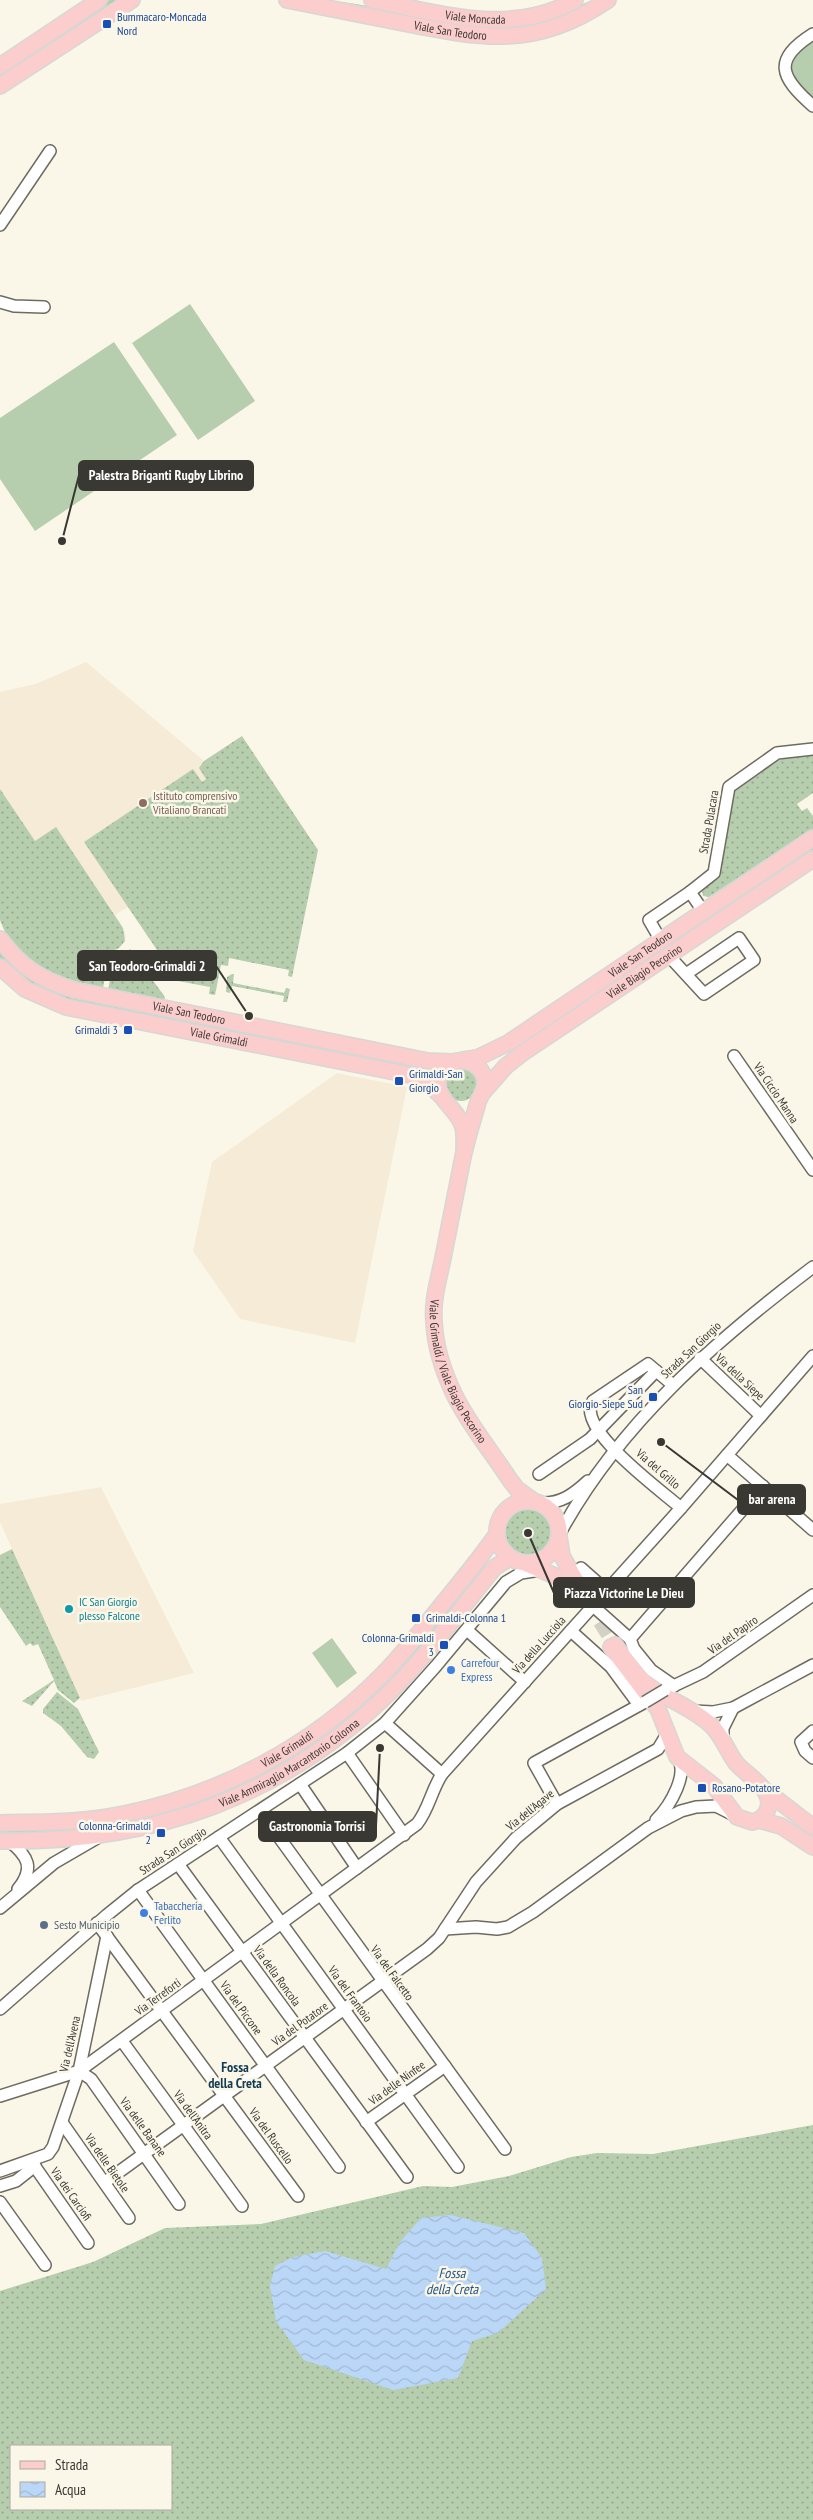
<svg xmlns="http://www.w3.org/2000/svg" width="813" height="2520" viewBox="0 0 813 2520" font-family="'PT Sans Narrow',sans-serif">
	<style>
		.education { fill: #f6ebd6 }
		.grass { fill: url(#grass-dots); fill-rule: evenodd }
		.garden { fill: #b6ceae }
		.water { fill: url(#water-waves) }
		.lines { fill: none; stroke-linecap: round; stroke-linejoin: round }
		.major-tunnel { stroke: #d3d1c5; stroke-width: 15; stroke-dasharray: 15 8; stroke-linecap: butt }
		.minor-casing { stroke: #6e6c60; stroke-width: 14 }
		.major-casing { stroke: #d7d7d6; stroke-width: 18 }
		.minor { stroke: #fff; stroke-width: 11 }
		.major { stroke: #fbcdcd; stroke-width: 15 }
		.minor-bridge-casing { stroke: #6e6c60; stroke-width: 14; stroke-linecap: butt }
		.minor-bridge { stroke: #fff; stroke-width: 11 }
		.transit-dot { fill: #1a4fb4; stroke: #faf7e9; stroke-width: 2 }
		.education-dot { fill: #8d6e63; stroke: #faf7e9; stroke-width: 2 }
		.culture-dot { fill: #0f9aa8; stroke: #faf7e9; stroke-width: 2 }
		.shop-dot { fill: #3f7fe0; stroke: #faf7e9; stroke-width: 2 }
		.service-dot { fill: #5c6f8a; stroke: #faf7e9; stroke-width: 2 }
		.labels { text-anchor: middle; stroke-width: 5; stroke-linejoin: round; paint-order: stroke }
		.street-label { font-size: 12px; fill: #393833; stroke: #faf7e9 }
		.transit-label { font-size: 12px; fill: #164399; stroke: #faf7e9; text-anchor: start }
		.education-label { font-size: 12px; fill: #785e54; stroke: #faf7e9; text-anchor: start }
		.culture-label { font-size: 12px; fill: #0d838f; stroke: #faf7e9; text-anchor: start }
		.shop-label { font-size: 12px; fill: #366cbe; stroke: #faf7e9; text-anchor: start }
		.service-label { font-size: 12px; fill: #4e5e75; stroke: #faf7e9; text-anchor: start }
		.neighbourhood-label { font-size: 14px; font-weight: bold; fill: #113c52; stroke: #faf7e9 }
		.water-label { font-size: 14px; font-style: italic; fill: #235385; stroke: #faf7e9 }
		.leader { fill: none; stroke: #393833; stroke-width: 2 }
		.callout-dot { fill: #393833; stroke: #faf7e9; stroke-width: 2 }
		.callout { fill: #393833; stroke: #393833; stroke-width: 2 }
		.callout-label { font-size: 14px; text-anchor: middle; font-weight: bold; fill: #fff }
	</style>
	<defs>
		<pattern id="grass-dots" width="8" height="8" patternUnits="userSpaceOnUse" patternTransform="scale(1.25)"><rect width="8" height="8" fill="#b6ceae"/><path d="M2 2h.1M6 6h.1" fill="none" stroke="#95a88e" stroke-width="1.8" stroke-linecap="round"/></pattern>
		<pattern id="water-waves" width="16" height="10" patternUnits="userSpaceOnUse" patternTransform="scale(1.25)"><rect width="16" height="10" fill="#bbd7f8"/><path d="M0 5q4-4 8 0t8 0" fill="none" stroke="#a2b9d5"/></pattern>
	</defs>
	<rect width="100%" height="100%" fill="#faf7e9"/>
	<g class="education">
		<polygon points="86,662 204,761 242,736 218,952 178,981 128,907 115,915 123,928 126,937 122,945 115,951 0,862 0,692 36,684"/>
		<polygon points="337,1073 407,1087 355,1343 240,1319 193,1251 212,1162"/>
		<polygon points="101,1487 194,1673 81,1701 0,1522 0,1504"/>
	</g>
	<g class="grass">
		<polygon points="109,0 121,0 0,80 0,73"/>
		<path d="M 312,0 C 373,0 431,27 492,27 C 517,27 544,21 567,12 C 578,8 586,0 598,0 L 549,24 L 495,33 Z"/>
		<polygon points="242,736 318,850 292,977 288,976 289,970 229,958 228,966 221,965 215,995 209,994 210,987 178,981 84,842 193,769 202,782 206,779 199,768 204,761"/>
		<polygon points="813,754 813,793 797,804 802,811 807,808 813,816 813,829 709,897 703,896 702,889 719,878 735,790 769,765 778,760"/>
		<path d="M 0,789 L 35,841 L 56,827 L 123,928 L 125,941 L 119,948 L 110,952 L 103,988 C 62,979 15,965 0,920 Z"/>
		<polygon points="813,845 813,852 528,1042 526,1041 525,1039"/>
		<path d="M 0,948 L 22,971 L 409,1063 L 408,1068 L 67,1001 C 42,991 19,980 0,959 Z"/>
		<polygon points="130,949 165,997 164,1001 108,990 114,960"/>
		<polygon points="232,974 234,974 233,983 284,993 286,988 290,989 287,1002 283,1002 284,996 232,986 230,993 226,992 227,977"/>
		<circle cx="461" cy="1085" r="16"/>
		<circle cx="528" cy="1533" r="25"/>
		<polygon points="12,1549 80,1698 74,1703 58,1690 54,1681 32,1706 22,1701 54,1680 38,1644 33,1646 30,1643 26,1646 0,1607 0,1555"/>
		<polygon points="483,1564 488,1564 487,1567 397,1676 341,1728 276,1771 190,1809 102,1830 0,1835 0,1829 101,1824 293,1753"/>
		<polygon points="57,1692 78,1709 99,1752 94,1759 87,1757 61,1726 43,1713 43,1709"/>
		<path d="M 813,2125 L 813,2520 L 0,2520 L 0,2291 L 93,2262 L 165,2228 L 261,2224 L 423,2186 L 452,2187 L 509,2176 L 571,2157 L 597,2153 L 653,2154 ZM 11,2446 L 171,2446 L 171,2509 L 11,2509 Z"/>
	</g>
	<g class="garden">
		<polygon points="813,41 813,99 799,86 791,71 795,54"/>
		<polygon points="190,304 255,401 198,440 132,343"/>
		<polygon points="114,342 177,435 35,531 0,479 0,418"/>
		<polygon points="332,1638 357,1673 337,1688 312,1653"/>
	</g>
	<polygon class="water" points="451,2215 524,2233 542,2258 546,2289 498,2333 472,2341 458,2378 393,2390 304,2360 276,2321 270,2286 275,2266 293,2257 325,2251 386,2269 400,2242 421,2218"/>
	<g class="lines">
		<polyline class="major-tunnel" points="588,1602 615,1645"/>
		<g class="minor-casing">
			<g id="minor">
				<path d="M 813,34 C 772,60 780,77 813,106"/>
				<polyline points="0,225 50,151"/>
				<polyline points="0,302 14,306 44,307"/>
				<polyline points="703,911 690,892 714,873 729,787 777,753 813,749"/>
				<polyline points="660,939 649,920 690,892"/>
				<polyline points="669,956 704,994 754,960 739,938 686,974"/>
				<polyline points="734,1056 813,1170"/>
				<polyline points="700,1358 761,1416"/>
				<path d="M 673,1385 L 648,1364 L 593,1401 C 574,1428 662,1491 681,1508"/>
				<polyline points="727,1455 813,1530"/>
				<polyline points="539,1474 590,1439 656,1371"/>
				<path d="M 540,1503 C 561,1504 574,1494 588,1481"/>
				<path d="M 559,1535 C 618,1425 715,1341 813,1267"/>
				<polyline points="581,1568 607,1591"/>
				<polyline points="593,1606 630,1639 634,1649 651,1670 674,1686"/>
				<polyline points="467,1630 525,1682"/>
				<polyline points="571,1631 611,1667 639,1705"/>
				<polyline points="630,1639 763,1486"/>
				<polyline points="665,1690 703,1672 813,1595"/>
				<polyline points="693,1711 713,1712 733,1708 813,1665"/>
				<polyline points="385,1723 442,1774"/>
				<polyline points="813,1731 801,1742 805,1751 813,1758"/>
				<polyline points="723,1741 723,1728 733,1708"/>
				<polyline points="347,1753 404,1835"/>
				<polyline points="300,1784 357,1868"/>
				<polyline points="557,1804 534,1763 645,1702"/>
				<polyline points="260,1811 505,2149"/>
				<path d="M 656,1820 C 669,1807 692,1771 675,1755"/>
				<polyline points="219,1837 458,2167"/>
				<path d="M 9,1841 C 28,1856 35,1868 18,1889"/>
				<polyline points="178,1864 407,2177"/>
				<polyline points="138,1890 339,2167"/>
				<polyline points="0,1908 54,1863 97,1838"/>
				<polyline points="97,1923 298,2196"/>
				<polyline points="445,1929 476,1927 497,1929 508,1927 533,1912 648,1828 681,1811 696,1807 716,1806 734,1815"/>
				<polyline points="0,2009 107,1915 138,1890 347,1753 385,1723 436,1666 506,1582 521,1573 540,1570"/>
				<polyline points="122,2041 242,2206"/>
				<polyline points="79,2071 91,2079 179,2204"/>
				<path d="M 0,2096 L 79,2071 L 417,1824 C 429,1809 431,1791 442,1774 L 681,1508 L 813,1356"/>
				<polyline points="366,2122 445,2066"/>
				<polyline points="63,2124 129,2218"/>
				<polyline points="31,2161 88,2243"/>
				<polyline points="0,2171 48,2154 53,2147 79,2071 107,1936"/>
				<polyline points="105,2182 427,1949 439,1938 476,1882 516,1838 557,1804 658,1749 667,1734"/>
				<polyline points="0,2186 16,2181 35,2166"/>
				<polyline points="0,2202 45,2265"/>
			</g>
		</g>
		<g class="major-casing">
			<g id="major">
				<path id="s1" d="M 287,0 C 326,8 364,15 403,23 C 484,39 535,49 608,0"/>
				<path id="s2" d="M 372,0 C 439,13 512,37 575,0"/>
				<polyline points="0,66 99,0"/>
				<polyline points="0,86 132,0"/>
				<path id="s3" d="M 0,939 C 22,968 40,979 74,990 L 428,1061 L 453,1062"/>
				<path id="s4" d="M 0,967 L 25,989 L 66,1007 L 410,1075 L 429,1084 L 441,1096"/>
				<path id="s5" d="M 463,1060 L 477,1058 L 508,1043 L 813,838"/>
				<path id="s6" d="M 484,1091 L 506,1066 L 524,1052 L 813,859"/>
				<path id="s7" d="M 464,1153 C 464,1145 465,1135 463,1127 C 458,1109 436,1100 438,1081 C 441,1052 486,1055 485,1085 C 484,1092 480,1096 478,1102 C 473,1120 467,1139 463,1157 C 456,1191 450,1224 443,1258 C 439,1278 432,1300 434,1321 C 435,1347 443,1371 454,1394 C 469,1425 492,1452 510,1480 L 517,1489 L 535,1502"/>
				<circle cx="528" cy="1532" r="31"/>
				<polyline points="559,1537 562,1556 585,1597"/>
				<polyline points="527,1564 560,1578 575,1592"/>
				<path d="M 611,1647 L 658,1709 L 677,1757 L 714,1786 L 737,1817 L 752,1822 C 758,1821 764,1817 767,1811 C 777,1791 747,1776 736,1763 C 727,1751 722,1735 711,1725 C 692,1707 667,1700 647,1684 C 634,1673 625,1659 615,1645"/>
				<polyline points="766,1791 813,1827"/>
				<polyline points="759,1820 781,1826 813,1847"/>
				<path id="s8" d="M 0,1823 C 42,1822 83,1823 124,1814 C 222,1794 312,1746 382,1675 C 402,1655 419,1633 436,1612 C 457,1586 478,1561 497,1534"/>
				<path id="s9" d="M 0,1841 C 153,1843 284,1797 393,1689 C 430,1652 462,1607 495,1567 L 510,1558"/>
			</g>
		</g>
		<use href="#minor" class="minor"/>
		<use href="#major" class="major"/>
		<g class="minor-bridge-casing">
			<polyline id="minor-bridge" points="645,1702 665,1690"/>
		</g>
		<use href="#minor-bridge" class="minor-bridge"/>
	</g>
	<g class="transit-dot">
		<rect x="102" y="19" width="10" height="10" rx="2.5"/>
		<rect x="123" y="1025" width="10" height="10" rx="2.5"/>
		<rect x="394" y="1076" width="10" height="10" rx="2.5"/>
		<rect x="648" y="1392" width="10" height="10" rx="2.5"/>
		<rect x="411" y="1613" width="10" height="10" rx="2.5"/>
		<rect x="439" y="1640" width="10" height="10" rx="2.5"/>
		<rect x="697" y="1783" width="10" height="10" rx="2.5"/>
		<rect x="156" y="1828" width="10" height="10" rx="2.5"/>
	</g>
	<circle class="education-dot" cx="143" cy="803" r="5"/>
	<circle class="culture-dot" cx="69" cy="1609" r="5"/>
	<g class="shop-dot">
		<circle cx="451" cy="1670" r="5"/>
		<circle cx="144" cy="1913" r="5"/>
	</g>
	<circle class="service-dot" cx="44" cy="1925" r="5"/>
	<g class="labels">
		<g class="street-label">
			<text dy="4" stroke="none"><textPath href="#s2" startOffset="105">Viale Moncada</textPath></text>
			<text dy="4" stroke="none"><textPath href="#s1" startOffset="166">Viale San Teodoro</textPath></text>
			<text transform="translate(709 822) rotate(-80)" y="4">Strada Pulacara</text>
			<text dy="4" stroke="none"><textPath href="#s5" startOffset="208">Viale San Teodoro</textPath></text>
			<text dy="4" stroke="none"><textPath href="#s6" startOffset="201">Viale Biagio Pecorino</textPath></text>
			<text dy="4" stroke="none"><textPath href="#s3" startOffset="209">Viale San Teodoro</textPath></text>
			<text dy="4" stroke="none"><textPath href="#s4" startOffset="234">Viale Grimaldi</textPath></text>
			<text transform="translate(776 1093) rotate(56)" y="4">Via Ciccio Manna</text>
			<text transform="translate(691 1350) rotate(-43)" y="4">Strada San Giorgio</text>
			<text dy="4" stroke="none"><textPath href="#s7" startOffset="449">Viale Grimaldi / Viale Biagio Pecorino</textPath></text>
			<text transform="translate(740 1377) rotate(43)" y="4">Via della Siepe</text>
			<text transform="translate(658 1469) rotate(41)" y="4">Via del Grillo</text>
			<text transform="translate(733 1635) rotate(-35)" y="4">Via del Papiro</text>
			<text transform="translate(539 1645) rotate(-48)" y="4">Via della Lucciola</text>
			<text dy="4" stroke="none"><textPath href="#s8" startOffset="301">Viale Grimaldi</textPath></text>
			<text dy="4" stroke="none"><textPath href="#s9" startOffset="305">Viale Ammiraglio Marcantonio Colonna</textPath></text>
			<text transform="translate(530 1810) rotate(-39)" y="4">Via dell'Agave</text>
			<text transform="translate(173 1851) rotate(-33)" y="4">Strada San Giorgio</text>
			<text transform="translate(392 1973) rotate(54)" y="4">Via del Falcetto</text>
			<text transform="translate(277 1976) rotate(54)" y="4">Via della Roncola</text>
			<text transform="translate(350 1994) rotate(54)" y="4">Via del Frantoio</text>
			<text transform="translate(158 1997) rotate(-36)" y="4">Via Terreforti</text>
			<text transform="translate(241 2008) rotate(54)" y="4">Via del Piccone</text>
			<text transform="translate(300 2024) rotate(-36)" y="4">Via del Potatore</text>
			<text transform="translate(70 2044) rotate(-77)" y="4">Via dell'Avena</text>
			<text transform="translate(397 2083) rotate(-36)" y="4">Via delle Ninfee</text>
			<text transform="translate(193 2115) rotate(54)" y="4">Via dell'Anitra</text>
			<text transform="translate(143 2127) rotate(54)" y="4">Via delle Banane</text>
			<text transform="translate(271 2136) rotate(54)" y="4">Via del Ruscello</text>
			<text transform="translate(107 2163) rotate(55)" y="4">Via delle Bietole</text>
			<text transform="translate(71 2194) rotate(55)" y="4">Via dei Carciofi</text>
		</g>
		<g class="transit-label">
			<text x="117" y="21">Bummacaro-Moncada<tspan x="117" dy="14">Nord</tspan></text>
			<text x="118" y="1034" text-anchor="end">Grimaldi 3</text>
			<text x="409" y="1078">Grimaldi-San<tspan x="409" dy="14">Giorgio</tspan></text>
			<text x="643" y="1394" text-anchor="end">San<tspan x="643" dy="14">Giorgio-Siepe Sud</tspan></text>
			<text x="426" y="1622">Grimaldi-Colonna 1</text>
			<text x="434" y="1642" text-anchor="end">Colonna-Grimaldi<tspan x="434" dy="14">3</tspan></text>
			<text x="712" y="1792">Rosano-Potatore</text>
			<text x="151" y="1830" text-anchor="end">Colonna-Grimaldi<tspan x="151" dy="14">2</tspan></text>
		</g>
		<g class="education-label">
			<text x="153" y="800">Istituto comprensivo<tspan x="153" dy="14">Vitaliano Brancati</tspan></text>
		</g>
		<g class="culture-label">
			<text x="79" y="1606">IC San Giorgio<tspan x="79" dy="14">plesso Falcone</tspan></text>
		</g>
		<g class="shop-label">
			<text x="461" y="1667">Carrefour<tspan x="461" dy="14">Express</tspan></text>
			<text x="154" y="1910">Tabaccheria<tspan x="154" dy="14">Ferlito</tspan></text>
		</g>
		<g class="service-label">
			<text x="54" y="1929">Sesto Municipio</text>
		</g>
		<g class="neighbourhood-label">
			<text x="235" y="2072">Fossa<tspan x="235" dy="16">della Creta</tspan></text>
		</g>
		<g class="water-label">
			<text x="452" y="2278">Fossa<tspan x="452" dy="16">della Creta</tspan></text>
		</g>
	</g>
	<path class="leader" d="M62 541L79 475M249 1016L216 966M661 1442L738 1500M528 1533L554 1593M380 1748L376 1826"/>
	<g class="callout-dot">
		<circle cx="62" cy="541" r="5"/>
		<circle cx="249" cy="1016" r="5"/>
		<circle cx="661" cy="1442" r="5"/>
		<circle cx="528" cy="1533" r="5"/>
		<circle cx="380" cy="1748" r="5"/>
	</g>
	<g class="callout">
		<rect x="79" y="461" width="174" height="29" rx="5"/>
		<rect x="78" y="951" width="138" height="29" rx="5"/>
		<rect x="738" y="1485" width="67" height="29" rx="5"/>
		<rect x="554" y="1578" width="140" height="29" rx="5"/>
		<rect x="259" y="1812" width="117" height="29" rx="5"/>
	</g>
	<g class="callout-label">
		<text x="166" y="480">Palestra Briganti Rugby Librino</text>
		<text x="147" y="971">San Teodoro-Grimaldi 2</text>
		<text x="772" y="1504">bar arena</text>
		<text x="624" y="1598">Piazza Victorine Le Dieu</text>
		<text x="317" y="1831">Gastronomia Torrisi</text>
	</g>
	<rect x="10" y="2445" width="162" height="65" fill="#faf7e9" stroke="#adaba0"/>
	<rect x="20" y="2461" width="25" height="8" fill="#fbcdcd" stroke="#adaba0"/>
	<text x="55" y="2470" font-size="15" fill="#393833">Strada</text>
	<rect x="20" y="2482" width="25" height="15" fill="url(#water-waves)" stroke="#adaba0"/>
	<text x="55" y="2495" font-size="15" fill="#393833">Acqua</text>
</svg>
